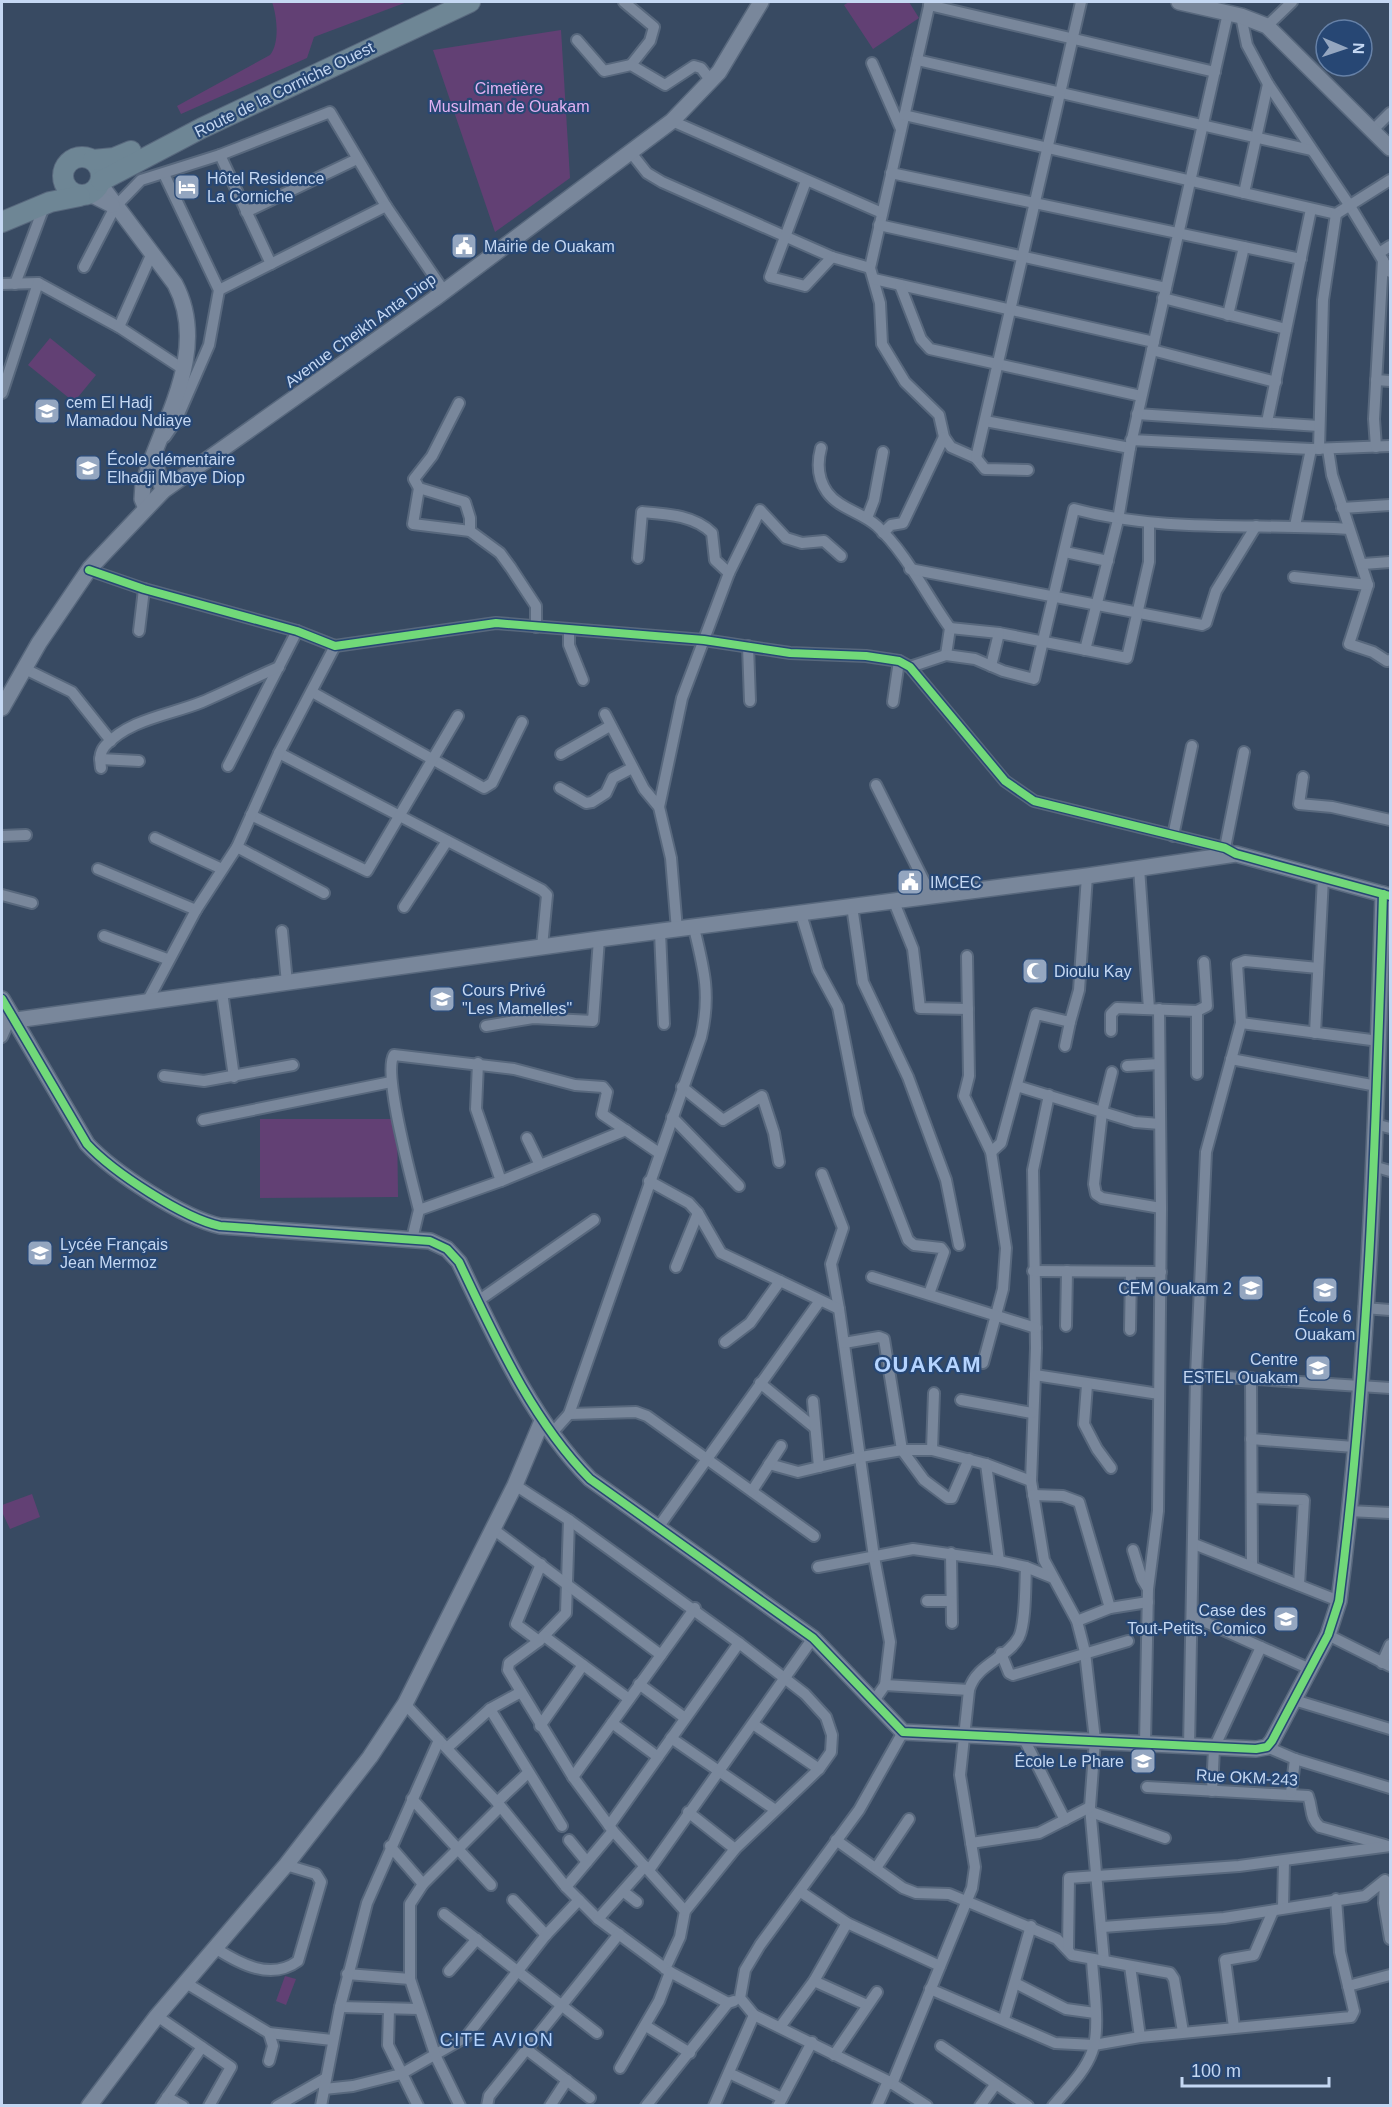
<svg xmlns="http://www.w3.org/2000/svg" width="1392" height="2107" viewBox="0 0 1392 2107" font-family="Arial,sans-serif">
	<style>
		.green { fill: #624074 }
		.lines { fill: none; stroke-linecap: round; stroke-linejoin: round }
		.street-casing { stroke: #58687d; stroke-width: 14 }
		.secondary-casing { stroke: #58687d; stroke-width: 18 }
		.highway-casing { stroke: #58687d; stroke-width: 22 }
		.street { stroke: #79879b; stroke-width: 10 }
		.secondary { stroke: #79879b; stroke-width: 15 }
		.highway { stroke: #6e8695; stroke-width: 20 }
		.cycleway-casing { stroke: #274774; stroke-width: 11 }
		.cycleway { stroke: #71d979; stroke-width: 8 }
		.labels { text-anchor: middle; stroke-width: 4.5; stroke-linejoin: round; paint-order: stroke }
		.park-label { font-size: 16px; fill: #e1b1f2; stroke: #274774 }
		.street-label { font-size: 16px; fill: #c5d8f3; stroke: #274774 }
		.poi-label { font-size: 16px; fill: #c5d8f3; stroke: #274774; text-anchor: start }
		.neighbourhood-label { font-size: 18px; letter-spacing: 1.5px; fill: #b5d4ff; stroke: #274774 }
		.district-label { font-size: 22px; font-weight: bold; letter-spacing: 1.5px; fill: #b5d4ff; stroke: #274774 }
	</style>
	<rect width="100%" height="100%" fill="#384a62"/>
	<g class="green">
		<path d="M 272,2 L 407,2 L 314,37 L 307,58 L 181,114 L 177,106 L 270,55 C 280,43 277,16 272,2 Z"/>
		<polygon points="849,2 909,2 919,18 873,49 844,5"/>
		<polygon points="561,30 570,178 495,232 433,50"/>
		<polygon points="50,338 96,375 74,402 28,365"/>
		<polygon points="260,1119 397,1119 398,1197 260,1198"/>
		<polygon points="32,1494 40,1517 10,1529 2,1512 2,1505"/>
		<polygon points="285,1976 296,1979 286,2005 276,2001"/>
	</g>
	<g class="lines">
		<g class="street-casing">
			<g id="street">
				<polyline points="624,2 654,27 650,41 631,65"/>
				<polyline points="930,2 870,268 880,303 882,344 905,382 939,415 944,437 951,447 976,458 985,469 1028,470"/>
				<polyline points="929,5 1215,72"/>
				<polyline points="1241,16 1247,45 1268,84 1350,206 1390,272"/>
				<polyline points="1267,26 1292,2"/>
				<polyline points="577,40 604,71 631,65 665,85 694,66 701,68 711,81"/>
				<polyline points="917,60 1311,150"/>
				<polyline points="872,63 901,129"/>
				<polyline points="904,115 1336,214 1390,180"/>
				<polyline points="672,121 882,213"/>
				<polyline points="1372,131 1390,113"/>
				<polyline points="632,154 647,173 662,182 832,257 870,268"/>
				<polyline points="220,155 271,264"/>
				<polyline points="891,173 1301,259"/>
				<polyline points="164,174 219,290 209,345 176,421 165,437"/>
				<polyline points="806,181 770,277 805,286 832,257"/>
				<polyline points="1244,193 1268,84"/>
				<polyline points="246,212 357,159"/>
				<polyline points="879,225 1166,288"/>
				<polyline points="1379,253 1390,246"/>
				<polyline points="84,267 115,207 141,180 220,155 330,112 386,206 444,291"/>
				<polyline points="874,279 1154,342"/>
				<polyline points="2,284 38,283 119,327 183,369"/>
				<polyline points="15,284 45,204"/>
				<polyline points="900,285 921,339 930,349 1141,396"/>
				<polyline points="219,290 386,206"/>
				<polyline points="1163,298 1286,329"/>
				<polyline points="1228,315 1244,247"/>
				<polyline points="119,327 152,253"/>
				<polyline points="1152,350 1276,382"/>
				<polyline points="1376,380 1390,381"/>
				<polyline points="2,393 38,283"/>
				<polyline points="459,403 432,456 414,479 419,488 465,502 470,518 470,531 500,553 511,568 536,606 536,627"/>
				<polyline points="1137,414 1319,426"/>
				<polyline points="985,421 1130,448"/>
				<polyline points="1267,422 1311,209"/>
				<polyline points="1131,440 1311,449 1390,446"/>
				<polyline points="1376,447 1374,419 1383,260"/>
				<path d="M 821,448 C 817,463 818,479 827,492 C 839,509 862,512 877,526 C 907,554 926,595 950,628 L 946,655"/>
				<polyline points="1319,449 1323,300 1336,214"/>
				<polyline points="1328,449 1332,475 1368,585 1349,644 1373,652 1387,661 1390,660"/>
				<polyline points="976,458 1081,2"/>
				<polyline points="419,488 413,524 470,531"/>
				<polyline points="1342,508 1390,505"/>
				<polyline points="867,518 874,500 883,452"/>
				<polyline points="1295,526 1311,449"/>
				<polyline points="883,533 891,525 903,523 944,437"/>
				<polyline points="1065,552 1108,561"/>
				<path d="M 638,558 L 642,512 C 666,514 694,515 712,533 L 715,560 L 729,573"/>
				<polyline points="1363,564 1390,562"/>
				<polyline points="910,569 1202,625 1206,623 1216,591 1256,526"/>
				<polyline points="89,570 144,589 297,631 335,646 496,623 704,640 790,653 866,656 899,661 910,667 1005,781 1034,801 1225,848 1236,854"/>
				<polyline points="1294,577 1368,585"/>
				<polyline points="950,628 999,633 1127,658 1149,562 1149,523"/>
				<polyline points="569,630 569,645 583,680"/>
				<polyline points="139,631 144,589"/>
				<polyline points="748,646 750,701"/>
				<polyline points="1085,650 1118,520 1130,448 1228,13"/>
				<polyline points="991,666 999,633"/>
				<path d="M 910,667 L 946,655 L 975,659 L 1003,671 L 1034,679 L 1074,509 C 1163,533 1258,523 1349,529"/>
				<polyline points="23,668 72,692 111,741"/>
				<polyline points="312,692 484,788 492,783 522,722"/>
				<polyline points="893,702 899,661"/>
				<polyline points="605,714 644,789 659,807 671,858 677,930"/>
				<polyline points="279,753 542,890 547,895 542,947"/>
				<polyline points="561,754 610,726"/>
				<polyline points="100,759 139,761"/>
				<polyline points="228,766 297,631"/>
				<path d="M 101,768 C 100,761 99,753 105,746 C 129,719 170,715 202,702 C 228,691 253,678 279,667"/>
				<polyline points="1303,777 1299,804 1332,807 1390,820"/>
				<polyline points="876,785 932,897"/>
				<polyline points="560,788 586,803 592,802 606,793 613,778 632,768"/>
				<polyline points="659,807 682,698 729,573 760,510 786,538 802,543 824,541 841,556"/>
				<polyline points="251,815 367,871 458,716"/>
				<polyline points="2,836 26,835"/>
				<polyline points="1173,836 1192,746"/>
				<polyline points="155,838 222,869"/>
				<polyline points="237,847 324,893"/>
				<polyline points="1225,848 1244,752"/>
				<polyline points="1139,868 1149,1009"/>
				<polyline points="98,869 196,910"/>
				<polyline points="2,895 32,903"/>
				<polyline points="894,902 913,949 920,1008 968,1009"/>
				<polyline points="852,906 863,982 908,1077 946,1180 959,1245"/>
				<polyline points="404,907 447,841"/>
				<polyline points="801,914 818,970 838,1007 859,1114 908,1240 914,1245 941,1248 944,1252 929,1294"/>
				<polyline points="282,931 287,983"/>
				<polyline points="660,932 664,1024"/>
				<polyline points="104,936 167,959"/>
				<polyline points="967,956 969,1076 964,1096 991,1152 1006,1248 1003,1289 983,1363"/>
				<polyline points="222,992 234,1077"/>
				<polyline points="147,1002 196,910 237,847 279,753 335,646"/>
				<polyline points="1241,1023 1379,1041"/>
				<polyline points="486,1026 533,1018 593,1021 599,939"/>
				<polyline points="1111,1031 1111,1014 1117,1008 1197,1011 1207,1006 1204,962"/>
				<polyline points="1315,1033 1323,878"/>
				<polyline points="2,1037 9,1021"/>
				<polyline points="1065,1046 1070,1022"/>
				<polyline points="1231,1059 1377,1086"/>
				<polyline points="478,1063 476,1109 501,1181"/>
				<polyline points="1127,1066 1159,1064"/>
				<polyline points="1112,1072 1102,1112 1094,1184 1096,1194 1102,1198 1161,1208"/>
				<polyline points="1197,1074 1197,1011"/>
				<polyline points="164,1076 204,1081 293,1065"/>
				<polyline points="1017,1086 1135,1122 1160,1124"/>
				<polyline points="682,1087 723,1120 762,1096 774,1133 779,1162"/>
				<polyline points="1049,1095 1033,1170 1036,1348 1031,1481 1044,1560 1077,1621 1085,1652 1095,1740 1090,1807 1104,1961"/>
				<polyline points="672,1117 739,1186"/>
				<polyline points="203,1120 391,1082"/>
				<polyline points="1375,1124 1390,1128"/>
				<polyline points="527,1138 540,1165"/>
				<polyline points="991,1152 1001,1143 1036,1014 1070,1022 1079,990 1087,876"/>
				<polyline points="1373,1166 1390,1171"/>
				<polyline points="822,1174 843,1228 831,1264 839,1309 874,1557 890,1642 885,1685"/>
				<polyline points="649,1181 689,1203 698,1213 721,1253 839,1309"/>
				<path d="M 419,1210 C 413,1184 382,1073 394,1055 L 514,1069 L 575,1085 L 603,1087 L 607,1092 L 602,1114 L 659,1153"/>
				<polyline points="412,1239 419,1210 501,1181 626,1130"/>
				<polyline points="676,1267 698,1213"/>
				<polyline points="1033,1271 1161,1272"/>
				<polyline points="872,1277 1036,1328"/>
				<polyline points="478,1301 594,1220"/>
				<polyline points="1364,1308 1390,1310"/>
				<polyline points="1066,1326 1067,1271"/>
				<polyline points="1130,1330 1131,1272"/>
				<polyline points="725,1342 750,1323 780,1281"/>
				<polyline points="844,1343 879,1337 884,1339 902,1450 924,1480 948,1498 952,1498 969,1459"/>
				<polyline points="1035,1375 1159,1394"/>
				<polyline points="1196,1375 1390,1388"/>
				<polyline points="1251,1378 1252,1566"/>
				<polyline points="760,1383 815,1428"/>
				<polyline points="1087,1385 1084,1424 1097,1449 1111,1468"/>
				<polyline points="961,1400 1032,1413"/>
				<polyline points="813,1401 819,1467"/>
				<polyline points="569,1414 636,1412 647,1416 814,1536"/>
				<path d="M 551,1434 L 569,1414 L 701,1037 C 711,995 704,969 694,928"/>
				<polyline points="1251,1439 1354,1447"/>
				<polyline points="932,1450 934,1393"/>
				<polyline points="769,1464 798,1472 861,1457 902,1450 932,1450 986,1464 1031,1481"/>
				<polyline points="986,1464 999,1561"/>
				<polyline points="515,1485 569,1520 739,1643 805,1694 826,1717 832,1735 831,1752 819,1769 735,1849 685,1911 680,1937 665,1969"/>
				<polyline points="752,1491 781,1446"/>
				<polyline points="1033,1495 1063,1496 1079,1502 1110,1608"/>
				<polyline points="1252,1498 1304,1500 1299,1585"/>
				<polyline points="1348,1511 1390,1513"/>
				<polyline points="569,1520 566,1613 539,1641 509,1663 508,1670 573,1777 613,1831 685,1911"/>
				<polyline points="493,1529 661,1655"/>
				<polyline points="657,1529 819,1302"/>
				<polyline points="1194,1544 1339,1601"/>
				<polyline points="1133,1550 1142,1579 1148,1589"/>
				<polyline points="951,1553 952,1623"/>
				<polyline points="818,1567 913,1549 999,1561 1026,1567 1051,1577"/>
				<polyline points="927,1601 951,1601"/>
				<polyline points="1192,1616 1310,1669"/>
				<polyline points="1077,1621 1110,1608 1148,1602"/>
				<polyline points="1328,1635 1390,1666"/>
				<polyline points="544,1636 629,1699"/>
				<polyline points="539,1641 516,1624 541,1564"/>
				<polyline points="1001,1653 1009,1673 1013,1675 1128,1641"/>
				<polyline points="1382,1663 1390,1645"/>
				<polyline points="639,1684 685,1718"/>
				<polyline points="1294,1700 1390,1729"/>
				<polyline points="873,1702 885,1685 969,1690"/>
				<polyline points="405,1704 497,1802 566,1887 598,1919 670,1972 728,2003"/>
				<polyline points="490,1709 562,1826"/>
				<polyline points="612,1723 658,1757"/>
				<polyline points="753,1724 819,1769"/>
				<polyline points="540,1726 583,1665"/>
				<polyline points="903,1732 859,1810 760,1945 745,1970 740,1998 754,2015 888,2081 927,2106"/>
				<polyline points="1023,1737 1065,1820"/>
				<polyline points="671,1738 774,1809"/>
				<polyline points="1145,1744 1148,1589 1158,1511 1161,1208 1159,1009"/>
				<polyline points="1189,1747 1196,1375 1206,1152 1241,1023 1237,964 1245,961 1318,968"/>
				<polyline points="1267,1747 1295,1759 1390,1788"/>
				<polyline points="447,1748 490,1709 521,1692"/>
				<polyline points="573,1777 695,1608"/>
				<path d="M 1147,1787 L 1308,1796 C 1313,1809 1309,1817 1320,1827 L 1385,1845"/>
				<polyline points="1212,1791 1214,1748 1261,1647"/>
				<polyline points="1291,1793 1295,1759"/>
				<polyline points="412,1799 491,1885"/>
				<polyline points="497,1802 528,1773"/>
				<polyline points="688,1812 735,1849"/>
				<polyline points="1091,1812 1165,1838"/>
				<polyline points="609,1826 739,1643"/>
				<polyline points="569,1840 587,1862"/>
				<polyline points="836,1840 903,1888 916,1893 949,1894 1057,1939 1072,1955 1170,1973 1174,1979 1183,2032"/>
				<polyline points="971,1843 1039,1833 1090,1807"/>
				<polyline points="390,1846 423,1884"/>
				<polyline points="876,1868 909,1819"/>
				<polyline points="649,1870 813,1638"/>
				<polyline points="566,1887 613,1831"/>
				<polyline points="624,1892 637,1902"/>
				<polyline points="801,1892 847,1923 940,1966"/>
				<polyline points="513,1900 546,1935"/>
				<polyline points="1283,1907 1284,1861"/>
				<polyline points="444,1914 597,2033"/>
				<polyline points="598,1919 645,1866"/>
				<polyline points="1103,1927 1224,1918 1365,1896 1385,1880 1384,1903 1390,1939"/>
				<path d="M 215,1948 C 240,1964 271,1981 298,1961 L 321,1882 L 316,1874 L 286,1865"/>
				<polyline points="1068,1950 1069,1878 1239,1866 1390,1846"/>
				<polyline points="1130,1966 1140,2037"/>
				<polyline points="449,1971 477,1939"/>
				<polyline points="347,1974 410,1979"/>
				<polyline points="814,1981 867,2005"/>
				<polyline points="186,1983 269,2033 332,2040"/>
				<polyline points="1015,1983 1066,2009 1095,2013"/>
				<polyline points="1348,1986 1390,1975"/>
				<polyline points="930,1989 1055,2043 1094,2045 1140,2037 1351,2017 1354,2011 1340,1952 1336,1899"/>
				<polyline points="340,2007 419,2009"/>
				<polyline points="389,2009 388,2045 418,2106"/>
				<polyline points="157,2016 231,2067 209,2106"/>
				<polyline points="1004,2019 1031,1926"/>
				<polyline points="646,2026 690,2053"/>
				<polyline points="780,2027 814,1981 847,1923"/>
				<polyline points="1234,2027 1225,1960 1254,1955 1273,1911"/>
				<polyline points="941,2046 1028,2106"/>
				<polyline points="526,2049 590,2098"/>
				<polyline points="834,2055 877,1992"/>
				<polyline points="269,2061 273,2046 269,2033"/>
				<polyline points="620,2068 659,2001 670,1972"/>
				<polyline points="729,2073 782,2098"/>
				<path d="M 892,2084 L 972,1888 L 975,1867 L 960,1775 L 969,1690 C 976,1664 1007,1659 1019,1637 C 1026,1622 1025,1585 1026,1567"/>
				<polyline points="324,2089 353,2086 401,2074 466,2037 546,1935 579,1900"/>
				<polyline points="167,2097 183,2106"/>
				<polyline points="161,2106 202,2047"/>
				<polyline points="277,2106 326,2078"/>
				<polyline points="321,2106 340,2007 367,1903 439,1740"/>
				<polyline points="460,2106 436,2057 410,1979 410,1904 423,1884 500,1807"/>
				<polyline points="487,2106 489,2096 619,1934"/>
				<polyline points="550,2106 567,2080"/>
				<polyline points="646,2106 728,2003 734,2001"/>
				<polyline points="714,2106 754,2015"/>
				<polyline points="778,2106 812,2042"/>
				<polyline points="877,2106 888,2081"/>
				<polyline points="980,2106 995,2085"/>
				<path d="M 1053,2106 C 1066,2090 1085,2072 1092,2052 C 1101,2028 1093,1985 1092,1959"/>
			</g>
		</g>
		<g class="secondary-casing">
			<g id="secondary">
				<polyline points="1179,2 1241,16 1267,26 1390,148"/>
				<path d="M 100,184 L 175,284 C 210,350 163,420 143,484 L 142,499 L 146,508"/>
				<polyline points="90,194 112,205"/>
				<polyline points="154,457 163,491"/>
				<polyline points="2,708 39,643 90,568 163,491 434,299 672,121 719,72 761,2"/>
				<path d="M 2,999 L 87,1144 C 113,1172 183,1218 220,1226 L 430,1241 L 447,1249 L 459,1262 C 495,1337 531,1419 590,1479 L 813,1638 L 903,1732 L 1256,1749 L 1267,1747 L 1272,1741 L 1328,1635 L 1339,1601 C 1369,1367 1376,1129 1383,894"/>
				<polyline points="2,1022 599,939 1087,876 1236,854 1390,896"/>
				<polyline points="89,2106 157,2016 286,1865 370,1757 405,1704 515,1485 542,1421"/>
			</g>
		</g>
		<g class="highway-casing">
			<g id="highway">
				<circle cx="82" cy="176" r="19"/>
				<polyline points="93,160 114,158 131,151"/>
				<polyline points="101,181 202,128 470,2"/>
				<polyline points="2,222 50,202 80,196"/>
			</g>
		</g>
		<use href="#street" class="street"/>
		<use href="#secondary" class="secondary"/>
		<use href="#highway" class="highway"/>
		<g class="cycleway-casing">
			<g id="cycleway">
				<polyline points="89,570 144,589 297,631 335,646 496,623 704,640 790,653 866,656 899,661 910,667 1005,781 1034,801 1225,848 1236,854 1390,896"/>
				<path d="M 2,999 L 87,1144 C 113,1172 183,1218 220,1226 L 430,1241 L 447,1249 L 459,1262 C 495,1337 531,1419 590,1479 L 813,1638 L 903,1732 L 1256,1749 L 1267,1747 L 1272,1741 L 1328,1635 L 1339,1601 C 1369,1367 1376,1129 1383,894"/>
			</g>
		</g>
		<use href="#cycleway" class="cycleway"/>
	</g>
	<defs>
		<g id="hotel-square" transform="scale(1.35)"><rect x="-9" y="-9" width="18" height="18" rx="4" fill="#94a6c0" stroke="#274774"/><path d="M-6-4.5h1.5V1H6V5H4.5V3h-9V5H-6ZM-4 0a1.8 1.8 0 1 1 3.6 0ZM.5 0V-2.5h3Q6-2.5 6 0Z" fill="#fff"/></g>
		<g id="civic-square" transform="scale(1.35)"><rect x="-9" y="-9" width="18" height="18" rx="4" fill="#94a6c0" stroke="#274774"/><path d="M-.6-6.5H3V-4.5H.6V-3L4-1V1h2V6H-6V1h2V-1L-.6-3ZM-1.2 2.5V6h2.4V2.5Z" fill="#fff"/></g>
		<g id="school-square" transform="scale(1.35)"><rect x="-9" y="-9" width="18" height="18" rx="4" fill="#94a6c0" stroke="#274774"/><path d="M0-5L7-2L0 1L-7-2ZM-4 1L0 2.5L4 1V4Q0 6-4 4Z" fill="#fff"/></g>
		<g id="mosque-square" transform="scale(1.35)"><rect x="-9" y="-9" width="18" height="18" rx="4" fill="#94a6c0" stroke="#274774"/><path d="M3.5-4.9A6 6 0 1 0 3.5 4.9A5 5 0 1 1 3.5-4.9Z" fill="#fff"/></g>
	</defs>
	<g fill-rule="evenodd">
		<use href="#hotel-square" x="187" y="187"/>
		<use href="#civic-square" x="464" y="246"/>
		<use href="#school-square" x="47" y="411"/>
		<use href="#school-square" x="88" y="468"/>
		<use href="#civic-square" x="910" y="882"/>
		<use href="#mosque-square" x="1035" y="971"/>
		<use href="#school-square" x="442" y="999"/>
		<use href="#school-square" x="40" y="1253"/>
		<use href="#school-square" x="1251" y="1288"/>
		<use href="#school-square" x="1325" y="1290"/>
		<use href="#school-square" x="1318" y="1368"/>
		<use href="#school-square" x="1286" y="1619"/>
		<use href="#school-square" x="1143" y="1761"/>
	</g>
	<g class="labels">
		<g class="park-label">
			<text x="509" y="94">Cimetière<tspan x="509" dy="18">Musulman de Ouakam</tspan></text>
		</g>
		<g class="street-label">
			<text transform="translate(284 89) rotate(-26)" y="6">Route de la Corniche Ouest</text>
			<text transform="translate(360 330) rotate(-36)" y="6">Avenue Cheikh Anta Diop</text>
			<text transform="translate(1247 1777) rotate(3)" y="6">Rue OKM-243</text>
		</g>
		<g class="poi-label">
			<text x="207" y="184">Hôtel Residence<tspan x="207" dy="18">La Corniche</tspan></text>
			<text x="484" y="252">Mairie de Ouakam</text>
			<text x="66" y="408">cem El Hadj<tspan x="66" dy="18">Mamadou Ndiaye</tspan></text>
			<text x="107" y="465">École elémentaire<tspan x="107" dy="18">Elhadji Mbaye Diop</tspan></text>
			<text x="930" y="888">IMCEC</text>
			<text x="1054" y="977">Dioulu Kay</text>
			<text x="462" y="996">Cours Privé<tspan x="462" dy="18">"Les Mamelles"</tspan></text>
			<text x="60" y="1250">Lycée Français<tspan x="60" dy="18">Jean Mermoz</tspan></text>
			<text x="1232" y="1294" text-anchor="end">CEM Ouakam 2</text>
			<text x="1325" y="1322" text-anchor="middle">École 6<tspan x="1325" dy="18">Ouakam</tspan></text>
			<text x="1298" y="1365" text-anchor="end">Centre<tspan x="1298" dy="18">ESTEL Ouakam</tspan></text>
			<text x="1266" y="1616" text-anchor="end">Case des<tspan x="1266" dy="18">Tout-Petits, Comico</tspan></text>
			<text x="1124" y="1767" text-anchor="end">École Le Phare</text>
		</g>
		<g class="neighbourhood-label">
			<text x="497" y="2046">CITE AVION</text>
		</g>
		<g class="district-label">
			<text x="928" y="1372">OUAKAM</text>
		</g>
	</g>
	<rect width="1392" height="2107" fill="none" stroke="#c5d8f3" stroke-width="6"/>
	<g transform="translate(1344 48) rotate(92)"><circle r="28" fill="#274774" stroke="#6681a7" stroke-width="1.5"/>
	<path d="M0-4.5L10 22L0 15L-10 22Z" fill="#94a6c0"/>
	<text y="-9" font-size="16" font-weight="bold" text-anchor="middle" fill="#c5d8f3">N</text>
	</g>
	<path d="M1182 2077v9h147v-9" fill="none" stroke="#c5d8f3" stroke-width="3"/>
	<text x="1191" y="2077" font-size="18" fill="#c5d8f3" stroke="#274774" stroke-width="4.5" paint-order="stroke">100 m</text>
</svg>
